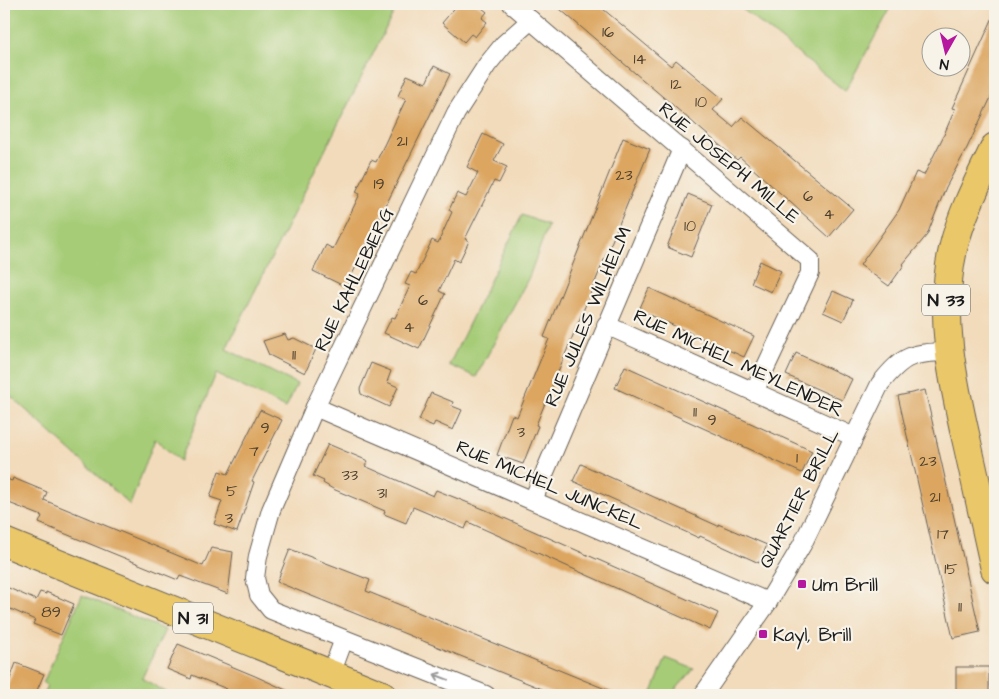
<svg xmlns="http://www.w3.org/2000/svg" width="999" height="699" viewBox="0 0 999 699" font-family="'Architects Daughter',sans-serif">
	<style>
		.green { fill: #a6cc77; stroke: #61744a }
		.building { fill: #dca661 }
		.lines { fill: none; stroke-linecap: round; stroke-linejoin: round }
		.minor-casing { stroke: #675f54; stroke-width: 20 }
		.primary-casing { stroke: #675f54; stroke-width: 30 }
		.minor { stroke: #fff; stroke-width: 18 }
		.primary { stroke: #eac769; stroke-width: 28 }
		.oneway { stroke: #999 }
		.poi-dot { fill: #b5179e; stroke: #f7f3e8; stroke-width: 2 }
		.labels { text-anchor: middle; stroke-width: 4.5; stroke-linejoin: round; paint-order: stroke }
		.number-label { font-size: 16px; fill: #4c3e2d }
		.shield { fill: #f7f3e8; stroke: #5e5c59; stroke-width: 1 }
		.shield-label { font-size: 18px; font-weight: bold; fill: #1c1c1c }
		.street-label { font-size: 19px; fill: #1c1c1c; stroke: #f7f3e8 }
		.poi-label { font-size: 19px; fill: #1c1c1c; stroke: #f7f3e8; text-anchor: start }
	</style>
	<rect width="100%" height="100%" fill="#f7f3e8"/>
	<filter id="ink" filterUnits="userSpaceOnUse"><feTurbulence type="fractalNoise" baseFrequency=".02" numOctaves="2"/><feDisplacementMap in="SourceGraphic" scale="10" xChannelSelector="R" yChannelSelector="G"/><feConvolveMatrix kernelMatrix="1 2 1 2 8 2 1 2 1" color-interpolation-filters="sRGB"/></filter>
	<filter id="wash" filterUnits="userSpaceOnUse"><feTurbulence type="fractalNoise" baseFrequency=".0096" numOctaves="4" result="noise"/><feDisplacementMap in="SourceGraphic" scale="20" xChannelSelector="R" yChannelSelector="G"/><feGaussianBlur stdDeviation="1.12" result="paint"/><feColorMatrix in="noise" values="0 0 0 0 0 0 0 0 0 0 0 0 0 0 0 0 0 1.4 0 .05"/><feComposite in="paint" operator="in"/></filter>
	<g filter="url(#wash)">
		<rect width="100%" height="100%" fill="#f2dbbb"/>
		<g class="green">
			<polygon points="4,4 398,4 226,349 297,384 286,408 216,374 180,461 155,439 130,505 4,390"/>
			<polygon points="736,4 893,4 845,91"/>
			<polygon points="522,215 548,225 529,277 476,377 449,365"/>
			<polygon points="82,595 165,630 142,678 169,694 179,693 178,695 43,695 47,685 43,683"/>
			<polygon points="666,658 694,669 671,695 651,695"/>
		</g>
		<g id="blocks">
			<g class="building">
				<polygon points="458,4 477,4 487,12 482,18 487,22 475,37 471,34 464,42 442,23"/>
				<polygon points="554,4 597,4 671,66 676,60 723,99 713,110 733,127 742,117 853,209 829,237 740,157 737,160"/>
				<polygon points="995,13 995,89 967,148 946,187 927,235 903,264 904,265 889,286 860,265 899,210 916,172 924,175 943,137 955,109 952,108"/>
				<polygon points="434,66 450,74 346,287 313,271 326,245 333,249 360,194 356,192 371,160 376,162 406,99 398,96 407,75 426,83"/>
				<polygon points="483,134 503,144 494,161 507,167 499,183 494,181 465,239 469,241 459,262 454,259 439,291 445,294 419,349 384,333 392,317 395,318 410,286 405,284 411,272 416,274 432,240 438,243 452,212 449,210 457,193 466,197 478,173 467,167"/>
				<polygon points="623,138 650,149 536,425 538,426 523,464 497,455 512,415 517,417 549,339 544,337"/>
				<polygon points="688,194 712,204 691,257 667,247"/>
				<polygon points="760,261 781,271 771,292 751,283"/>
				<polygon points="649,288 754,336 744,357 639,310"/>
				<polygon points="833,291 853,300 843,321 823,312"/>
				<polygon points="285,334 288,340 294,338 316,349 305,373 269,355 263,341"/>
				<polygon points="796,353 852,379 842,400 786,375"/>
				<polygon points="371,363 391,371 387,382 398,387 389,407 361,394 360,389"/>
				<polygon points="625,366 812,451 802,473 615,388"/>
				<polygon points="925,390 980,632 953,638 898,396"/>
				<polygon points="431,393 453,402 452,406 462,410 453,430 435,422 433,426 419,420"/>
				<polygon points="260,410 282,420 252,481 254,482 237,532 214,524 222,501 210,497 219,471 228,474"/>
				<polygon points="328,444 368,461 365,466 433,496 436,490 486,510 718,613 710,630 468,522 465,529 413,507 406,523 384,514 385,511 333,489 323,483 324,481 313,476"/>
				<polygon points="581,464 718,526 718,524 767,545 759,563 700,536 699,538 573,481"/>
				<polygon points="4,478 12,481 13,478 47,492 44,500 203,566 211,548 233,552 228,594 180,576 178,580 39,523 42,516 4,501"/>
				<polygon points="290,549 370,580 366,591 620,695 557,695 277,582"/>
				<polygon points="4,586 36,600 40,592 46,594 46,592 74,604 61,635 33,624 35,620 4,606"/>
				<polygon points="178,644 255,676 297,695 224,695 227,689 192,675 191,679 167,669"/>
				<polygon points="16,663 44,674 35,695 4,695"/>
				<rect x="956" y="667" width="33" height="28"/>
			</g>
		</g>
	</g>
	<g filter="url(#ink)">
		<use href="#blocks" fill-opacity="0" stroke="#675f54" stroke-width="1"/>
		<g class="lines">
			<g class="minor-casing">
				<g id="minor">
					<polyline points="512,4 810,260 810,273 754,392"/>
					<polyline points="606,325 854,437"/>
					<polyline points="315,407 768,602"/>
					<polyline points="533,500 682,149"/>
					<polyline points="331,674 344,639"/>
					<polyline points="486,695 271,610 259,595 255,578 258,556 271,510 315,407 456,113 487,65 504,44 531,20"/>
					<path d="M 703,695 L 768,602 L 802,545 L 880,384 C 904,354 912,353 949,352"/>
				</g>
			</g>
			<g class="primary-casing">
				<g id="primary">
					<path d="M 995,147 C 979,180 962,212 953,249 C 938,316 953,382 968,447 C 977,488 986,529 995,569"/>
					<polyline points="4,542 382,695"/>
				</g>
			</g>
			<use href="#minor" class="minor"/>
			<use href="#primary" class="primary"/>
		</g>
		<defs><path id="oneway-shaft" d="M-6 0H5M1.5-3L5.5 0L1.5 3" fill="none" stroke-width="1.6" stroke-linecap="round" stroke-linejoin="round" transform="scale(1.25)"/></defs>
		<use class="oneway" href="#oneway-shaft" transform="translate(441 677) rotate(-159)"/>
	</g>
	<g class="poi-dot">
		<rect x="797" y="579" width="10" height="10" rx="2.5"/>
		<rect x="758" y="629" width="10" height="10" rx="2.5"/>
	</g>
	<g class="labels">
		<g class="number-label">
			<text x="608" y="37">16</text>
			<text x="640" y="64">14</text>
			<text x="676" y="89">12</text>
			<text x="701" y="107">10</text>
			<text x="402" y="146">21</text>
			<text x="624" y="180">23</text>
			<text x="379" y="189">19</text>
			<text x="808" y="201">6</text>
			<text x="829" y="219">4</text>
			<text x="690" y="231">10</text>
			<text x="423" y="305">6</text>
			<text x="409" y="332">4</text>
			<text x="294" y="360">11</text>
			<text x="695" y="417">11</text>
			<text x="712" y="425">9</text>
			<text x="265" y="433">9</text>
			<text x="521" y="437">3</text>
			<text x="254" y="456">7</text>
			<text x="797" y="463">1</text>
			<text x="928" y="466">23</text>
			<text x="350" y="480">33</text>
			<text x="232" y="496">5</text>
			<text x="382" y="498">31</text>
			<text x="935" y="502">21</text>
			<text x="229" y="523">3</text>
			<text x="943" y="539">17</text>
			<text x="951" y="574">15</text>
			<text x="960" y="612">11</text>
			<text x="51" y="617">89</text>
		</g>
		<g class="shield">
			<rect x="922" y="284.5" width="48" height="31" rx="4"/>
			<rect x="173" y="602.5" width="40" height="31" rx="4"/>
		</g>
		<g class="shield-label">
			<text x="946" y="306">N 33</text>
			<text x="193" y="624">N 31</text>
		</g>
		<g class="street-label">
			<text transform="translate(730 162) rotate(40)" y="7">RUE JOSEPH MILLE</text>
			<text transform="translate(353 279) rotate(-64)" y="7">RUE KAHLEBIERG</text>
			<text transform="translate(587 316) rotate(-67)" y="7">RUE JULES WILHELM</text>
			<text transform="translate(739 362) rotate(25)" y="7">RUE MICHEL MEYLENDER</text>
			<text transform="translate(550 484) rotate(23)" y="7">RUE MICHEL JUNCKEL</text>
			<text transform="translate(798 498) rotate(-63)" y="7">QUARTIER BRILL</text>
		</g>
		<g class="poi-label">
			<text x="812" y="591">Um Brill</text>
			<text x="773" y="641">Kayl, Brill</text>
		</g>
	</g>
	<rect width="999" height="699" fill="none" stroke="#f7f3e8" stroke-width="20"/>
	<g transform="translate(946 52) rotate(188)"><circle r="24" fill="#f7f3e8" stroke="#9f9d96"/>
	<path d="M0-4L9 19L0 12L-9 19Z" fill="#b5179e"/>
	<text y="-8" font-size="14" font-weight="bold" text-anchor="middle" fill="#1c1c1c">N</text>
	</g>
</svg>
